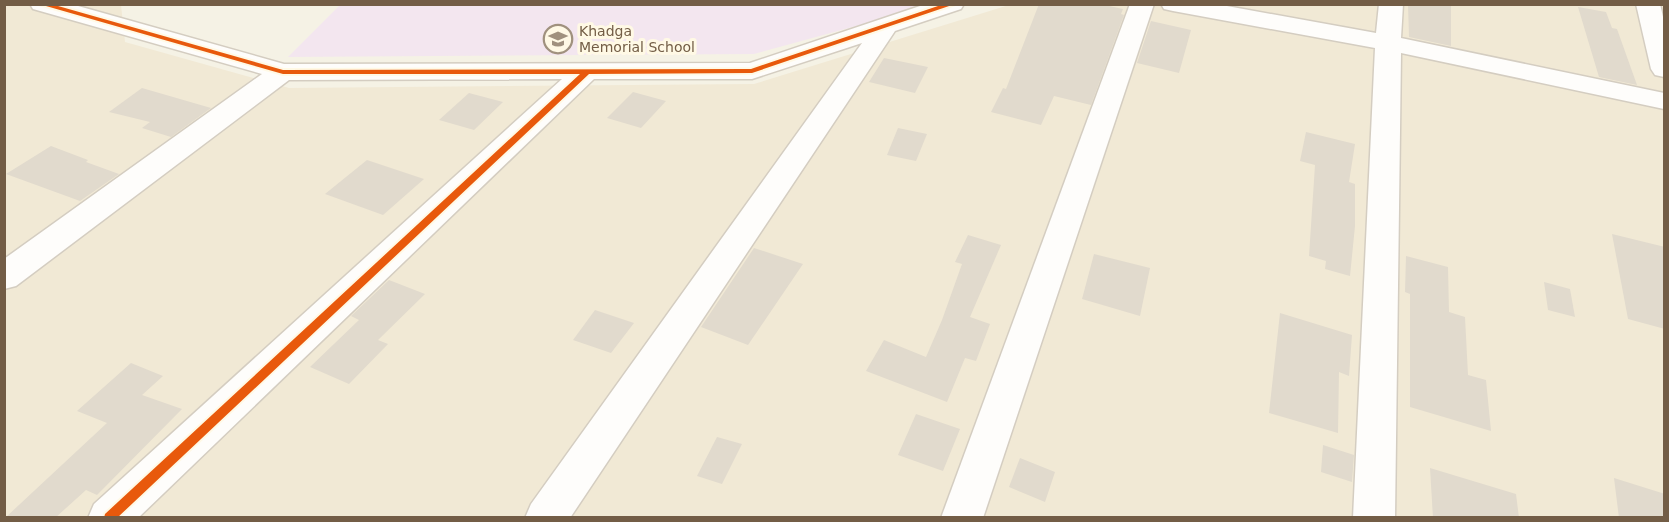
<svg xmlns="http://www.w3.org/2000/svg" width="1669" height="522" viewBox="0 0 1669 522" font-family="'DejaVu Sans',sans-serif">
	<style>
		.residential { fill: #f1e9d5 }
		.education { fill: #f3e6ef }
		.building { fill: #e1dacd }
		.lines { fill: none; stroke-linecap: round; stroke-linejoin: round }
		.minor-casing { stroke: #d4cdc1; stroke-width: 3 }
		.minor { fill: #fefdfb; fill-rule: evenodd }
		.cycleway-casing { stroke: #fff9e5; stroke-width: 4 }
		.cycleway { fill: #e8590c; fill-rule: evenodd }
		.labels { text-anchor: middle; stroke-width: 6; stroke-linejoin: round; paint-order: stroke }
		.far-poi-label { font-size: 14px; fill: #735d46; stroke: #fff9e5; text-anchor: start }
	</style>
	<rect width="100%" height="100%" fill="#f5f2e5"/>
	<polygon class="residential" points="4,5 121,5 125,42 289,88 754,84 1009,5 1664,5 1664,517 5,517"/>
	<polygon class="education" points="340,5 933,5 754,54 288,57"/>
	<g class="building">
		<polygon points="1039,4 1100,4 1123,9 1121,14 1124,15 1091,105 1054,96 1041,125 991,112 1003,88 1006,89"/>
		<polygon points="1408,4 1451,4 1451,46 1409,37"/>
		<polygon points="1578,7 1606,12 1612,28 1617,29 1637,85 1599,77"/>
		<polygon points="1151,21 1191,30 1179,73 1137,63"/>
		<polygon points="884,58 928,67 915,93 869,82"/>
		<polygon points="142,88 211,108 171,137 142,128 150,122 109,112"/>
		<polygon points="633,92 666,101 641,128 607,118"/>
		<polygon points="469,93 503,102 474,130 439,120"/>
		<polygon points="898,128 927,134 916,161 887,155"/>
		<polygon points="1306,132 1355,144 1349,182 1355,184 1355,226 1350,276 1325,269 1326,261 1309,256 1315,165 1300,161"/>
		<polygon points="51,146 88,160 86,162 119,174 80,201 6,174"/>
		<polygon points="367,160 424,179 383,215 325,194"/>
		<polygon points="1612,234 1665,247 1665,329 1628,319"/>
		<polygon points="968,235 1001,245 970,317 990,324 976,361 965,358 947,402 866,371 884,340 926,357 942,320 962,264 955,262"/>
		<polygon points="754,248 803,264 748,345 701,327"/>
		<polygon points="1094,254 1150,268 1140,316 1082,299"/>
		<polygon points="1406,256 1448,267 1449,312 1465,317 1468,375 1486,380 1491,431 1410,407 1410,294 1405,292"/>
		<polygon points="389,280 425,294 378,340 388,344 349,384 310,367 359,320 351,316"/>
		<polygon points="1544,282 1570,289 1575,317 1548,310"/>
		<polygon points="595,310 634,323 611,353 573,340"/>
		<polygon points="1280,313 1352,335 1349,376 1339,372 1338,433 1269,413"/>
		<polygon points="131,363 163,376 142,395 182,409 97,495 86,490 55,518 5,518 107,423 77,411"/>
		<polygon points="916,414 960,429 943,471 898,455"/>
		<polygon points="717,437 742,444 722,484 697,476"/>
		<polygon points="1323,445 1354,455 1352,482 1321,472"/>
		<polygon points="1020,458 1055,472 1045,502 1009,487"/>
		<polygon points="1430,468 1516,494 1519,518 1433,518"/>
		<polygon points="1614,478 1665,494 1665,518 1619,518"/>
	</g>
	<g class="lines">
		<g class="minor-casing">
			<g id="minor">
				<polygon points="30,4 71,4 284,64 750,63 926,4 964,4 961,9 895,31 570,518 525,518 531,504 862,43 752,79 594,79 138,518 88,518 94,504 562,79 289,80 16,286 4,289 4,259 262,74 33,9"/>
				<polygon points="1130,4 1154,4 983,518 941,518"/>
				<polygon points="1161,4 1216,4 1376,33 1379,4 1403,4 1401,38 1664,93 1664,109 1401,53 1395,518 1353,518 1375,48 1173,11 1164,9"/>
				<polygon points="1636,4 1660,4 1664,21 1664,77 1655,75 1651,69"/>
			</g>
		</g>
		<use href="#minor" class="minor"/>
		<g class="cycleway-casing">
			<polygon id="cycleway" points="39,4 51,4 283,70 751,69 944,4 955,4 752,73 589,74 117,518 104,518 105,514 580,74 283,74"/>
		</g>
		<use href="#cycleway" class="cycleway"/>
	</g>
	<defs>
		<g id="school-ring" transform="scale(1.5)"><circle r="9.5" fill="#fff9e5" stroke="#a0917e" stroke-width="1.5"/><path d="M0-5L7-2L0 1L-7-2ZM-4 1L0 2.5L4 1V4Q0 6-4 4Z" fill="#a0917e"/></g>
	</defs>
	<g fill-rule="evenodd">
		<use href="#school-ring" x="558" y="39"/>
	</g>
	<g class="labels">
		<g class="far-poi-label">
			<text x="579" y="36">Khadga<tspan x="579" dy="16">Memorial School</tspan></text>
		</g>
	</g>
	<rect width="1669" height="522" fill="none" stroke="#735d46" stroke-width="12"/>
</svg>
